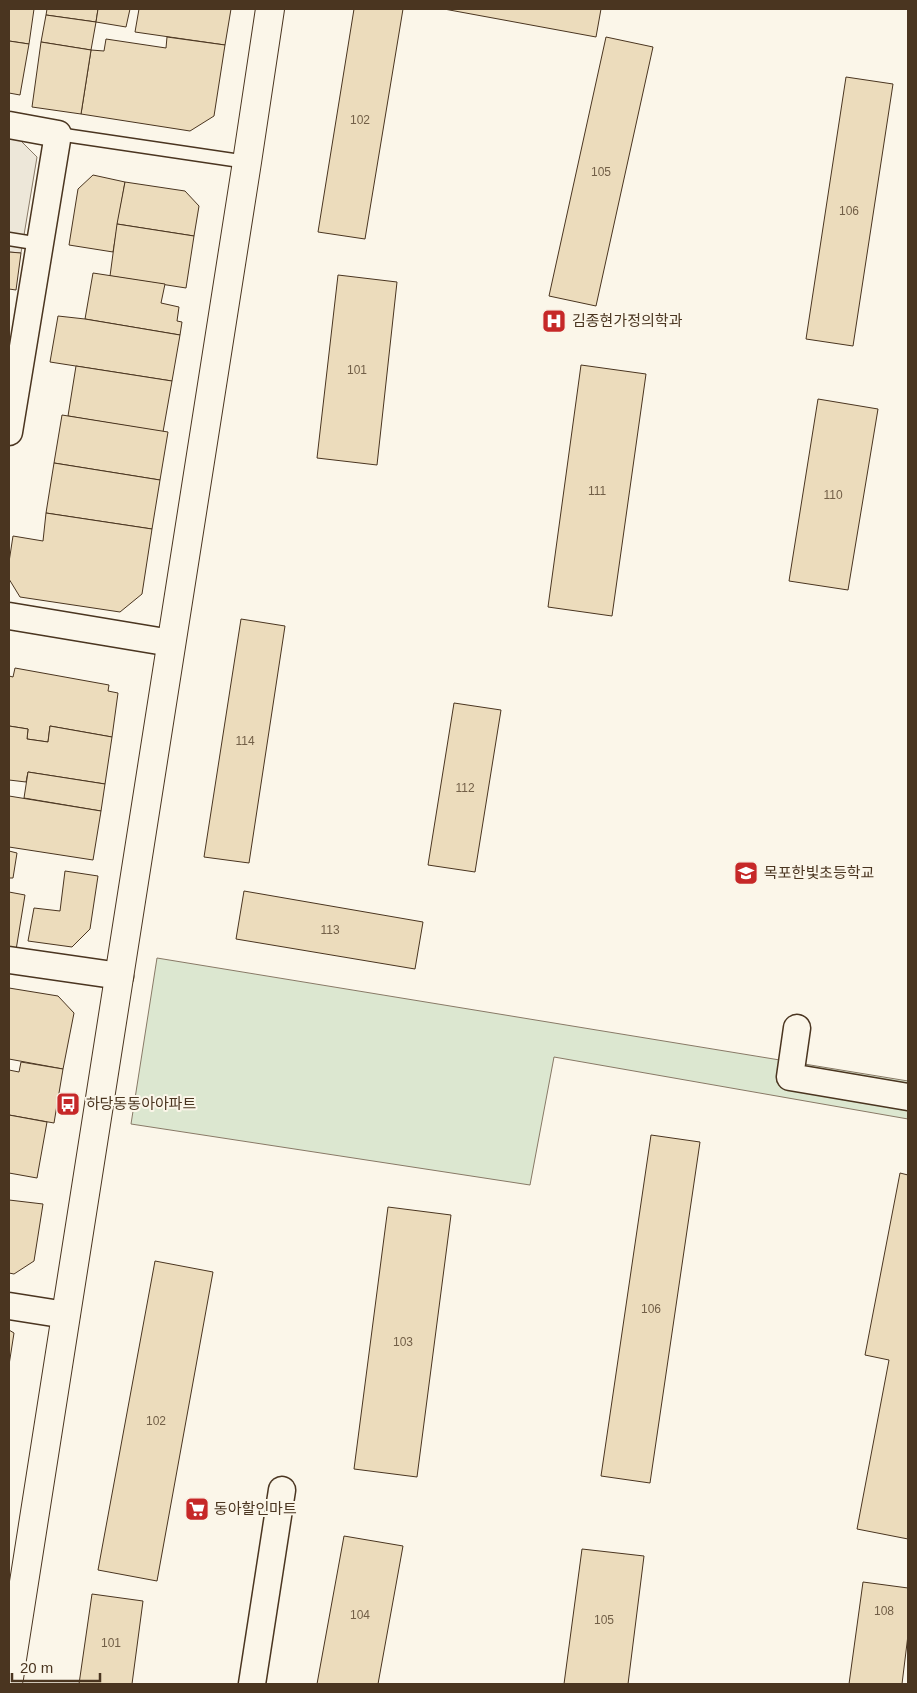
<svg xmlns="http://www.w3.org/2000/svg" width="917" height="1693" viewBox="0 0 917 1693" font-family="Helvetica,'Noto Sans KR',sans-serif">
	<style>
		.green { fill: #dce7d0; stroke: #887966 }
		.parking { fill: #ede7d9; stroke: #887966 }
		.building { fill: #ecdcbc; stroke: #4a3520 }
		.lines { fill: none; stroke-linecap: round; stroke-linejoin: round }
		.lane-casing { stroke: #4a3520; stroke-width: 15 }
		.street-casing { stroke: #4a3520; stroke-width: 29 }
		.secondary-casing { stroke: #4a3520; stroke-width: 30 }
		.lane { stroke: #fbf6e9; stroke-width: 12 }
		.street { stroke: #fbf6e9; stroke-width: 26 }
		.secondary { stroke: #fbf6e9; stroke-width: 28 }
		.labels { text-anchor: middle; stroke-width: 4; stroke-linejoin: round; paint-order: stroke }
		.number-label { font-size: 12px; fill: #725f47 }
		.poi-label { font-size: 15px; fill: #4a3520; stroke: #fbf6e9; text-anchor: start }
	</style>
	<rect width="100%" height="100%" fill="#fbf6e9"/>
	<polygon class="green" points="157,958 908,1081 908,1119 554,1057 530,1185 131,1124"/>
	<polygon class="parking" points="9,137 18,138 37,157 21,253 9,252"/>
	<g class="building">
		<polygon points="9,9 34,9 29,44 9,41"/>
		<polygon points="47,9 98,9 96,22 46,15"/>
		<polygon points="98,9 130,9 126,27 96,22"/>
		<polygon points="139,9 231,9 225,45 135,32"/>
		<polygon points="354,9 403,9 365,239 318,232"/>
		<polygon points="444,9 601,9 596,37"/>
		<polygon points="46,15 96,22 91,50 41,42"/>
		<polygon points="167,37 225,45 214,116 190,131 81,114 91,50 104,51 106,39 166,48"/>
		<polygon points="606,37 653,47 596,306 549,296"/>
		<polygon points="9,41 29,44 20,95 9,93"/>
		<polygon points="41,42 91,50 81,114 32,107"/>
		<polygon points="846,77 893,84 853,346 806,339"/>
		<polygon points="93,175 125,182 113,252 69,245 78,189"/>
		<polygon points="125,182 185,191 199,206 194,236 117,224"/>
		<polygon points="117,224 194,236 186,288 110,276"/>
		<polygon points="9,252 21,253 16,290 9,289"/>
		<polygon points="93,273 165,284 161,303 179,307 177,321 182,322 180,335 85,319"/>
		<polygon points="338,275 397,282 377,465 317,458"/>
		<polygon points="58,316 85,319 180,335 172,381 50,362"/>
		<polygon points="581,365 646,374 612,616 548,607"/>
		<polygon points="76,366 172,381 163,432 68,416"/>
		<polygon points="818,399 878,409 848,590 789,581"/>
		<polygon points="62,415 168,432 160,480 54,463"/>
		<polygon points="54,463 160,480 152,529 46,513"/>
		<polygon points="46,513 152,529 142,594 120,612 20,597 9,579 9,562 13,536 43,541"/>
		<polygon points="241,619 285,626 249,863 204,857"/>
		<polygon points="15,668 109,685 108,691 118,693 112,737 50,726 48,742 27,739 28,729 9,726 9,676 13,677"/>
		<polygon points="454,703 501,710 475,872 428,865"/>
		<polygon points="9,726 28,729 27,739 48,742 50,726 112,737 105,784 28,772 26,782 9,780"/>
		<polygon points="28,772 105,784 101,811 24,798"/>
		<polygon points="9,796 101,811 93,860 9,847"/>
		<polygon points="9,851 17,853 13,878 9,878"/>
		<polygon points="65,871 98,876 90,929 72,947 28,941 34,908 60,911"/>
		<polygon points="244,891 423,922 415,969 236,939"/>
		<polygon points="9,892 25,895 16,950 9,949"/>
		<polygon points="9,988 58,996 74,1013 63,1069 9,1059"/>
		<polygon points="21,1062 63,1069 54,1123 9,1115 9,1070 19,1072"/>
		<polygon points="9,1115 47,1122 37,1178 9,1173"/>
		<polygon points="651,1135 700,1142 650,1483 601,1476"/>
		<polygon points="900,1173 908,1175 908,1539 857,1529 889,1360 865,1355"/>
		<polygon points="9,1200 43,1204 34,1261 14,1274 9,1273"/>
		<polygon points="388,1207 451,1215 417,1477 354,1469"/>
		<polygon points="155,1261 213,1272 157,1581 98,1570"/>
		<polygon points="9,1330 14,1333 9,1365"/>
		<polygon points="344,1536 403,1546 378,1684 317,1684"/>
		<polygon points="582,1549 644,1556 628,1684 564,1684"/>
		<polygon points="863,1582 908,1588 908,1635 902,1684 849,1684"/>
		<polygon points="92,1594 143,1601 132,1684 79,1684"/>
	</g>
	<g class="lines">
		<g class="lane-casing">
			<g id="lane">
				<polyline points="58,134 247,162"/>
				<polyline points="9,239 40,244"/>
			</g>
		</g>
		<g class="street-casing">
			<g id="street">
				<polyline points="9,125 58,134 9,432"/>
				<polyline points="9,616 171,643"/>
				<polyline points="9,960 120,976"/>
				<polyline points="797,1028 790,1077 908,1097"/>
				<polyline points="9,1306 66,1315"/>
				<polyline points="252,1684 282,1490"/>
			</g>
		</g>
		<g class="secondary-casing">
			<polyline id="secondary" points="9,1678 247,162 270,9"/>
		</g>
		<use href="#lane" class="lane"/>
		<use href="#street" class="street"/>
		<use href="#secondary" class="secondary"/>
	</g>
	<defs>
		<g id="hospital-square" transform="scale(1.25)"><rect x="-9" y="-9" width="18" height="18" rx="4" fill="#c62828" stroke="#fbf6e9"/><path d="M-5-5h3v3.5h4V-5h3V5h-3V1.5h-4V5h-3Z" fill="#fff"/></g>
		<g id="school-square" transform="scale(1.25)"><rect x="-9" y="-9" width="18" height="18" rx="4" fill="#c62828" stroke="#fbf6e9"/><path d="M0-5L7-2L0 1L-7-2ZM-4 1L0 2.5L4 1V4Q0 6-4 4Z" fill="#fff"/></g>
		<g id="bus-square" transform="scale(1.25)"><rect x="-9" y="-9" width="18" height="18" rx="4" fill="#c62828" stroke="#fbf6e9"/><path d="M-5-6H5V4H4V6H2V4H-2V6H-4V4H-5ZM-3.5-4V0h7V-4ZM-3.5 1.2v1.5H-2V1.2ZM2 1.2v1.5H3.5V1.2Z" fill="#fff"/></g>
		<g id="supermarket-square" transform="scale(1.25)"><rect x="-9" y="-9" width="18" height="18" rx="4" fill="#c62828" stroke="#fbf6e9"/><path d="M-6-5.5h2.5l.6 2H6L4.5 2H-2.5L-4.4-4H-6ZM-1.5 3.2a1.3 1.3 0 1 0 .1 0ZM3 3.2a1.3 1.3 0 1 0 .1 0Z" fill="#fff"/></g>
	</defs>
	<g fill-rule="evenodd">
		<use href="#hospital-square" x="554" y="321"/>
		<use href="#school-square" x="746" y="873"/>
		<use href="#bus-square" x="68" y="1104"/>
		<use href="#supermarket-square" x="197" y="1509"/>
	</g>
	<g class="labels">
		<g class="number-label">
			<text x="360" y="124">102</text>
			<text x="601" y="176">105</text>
			<text x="849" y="215">106</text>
			<text x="357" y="374">101</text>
			<text x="597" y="495">111</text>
			<text x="833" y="499">110</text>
			<text x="245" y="745">114</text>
			<text x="465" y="792">112</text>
			<text x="330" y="934">113</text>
			<text x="651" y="1313">106</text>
			<text x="403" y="1346">103</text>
			<text x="156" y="1425">102</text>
			<text x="884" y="1615">108</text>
			<text x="360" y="1619">104</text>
			<text x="604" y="1624">105</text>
			<text x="111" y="1647">101</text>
		</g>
		<g class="poi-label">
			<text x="572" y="326">김종현가정의학과</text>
			<text x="764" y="878">목포한빛초등학교</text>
			<text x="86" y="1109">하당동동아아파트</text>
			<text x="214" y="1514">동아할인마트</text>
		</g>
	</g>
	<rect width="917" height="1693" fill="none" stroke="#4a3520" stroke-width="20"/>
	<path d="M12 1673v8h88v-8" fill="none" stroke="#4a3520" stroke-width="2.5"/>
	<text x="20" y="1673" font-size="15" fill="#4a3520" stroke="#fbf6e9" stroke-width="4" paint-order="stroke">20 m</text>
</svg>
